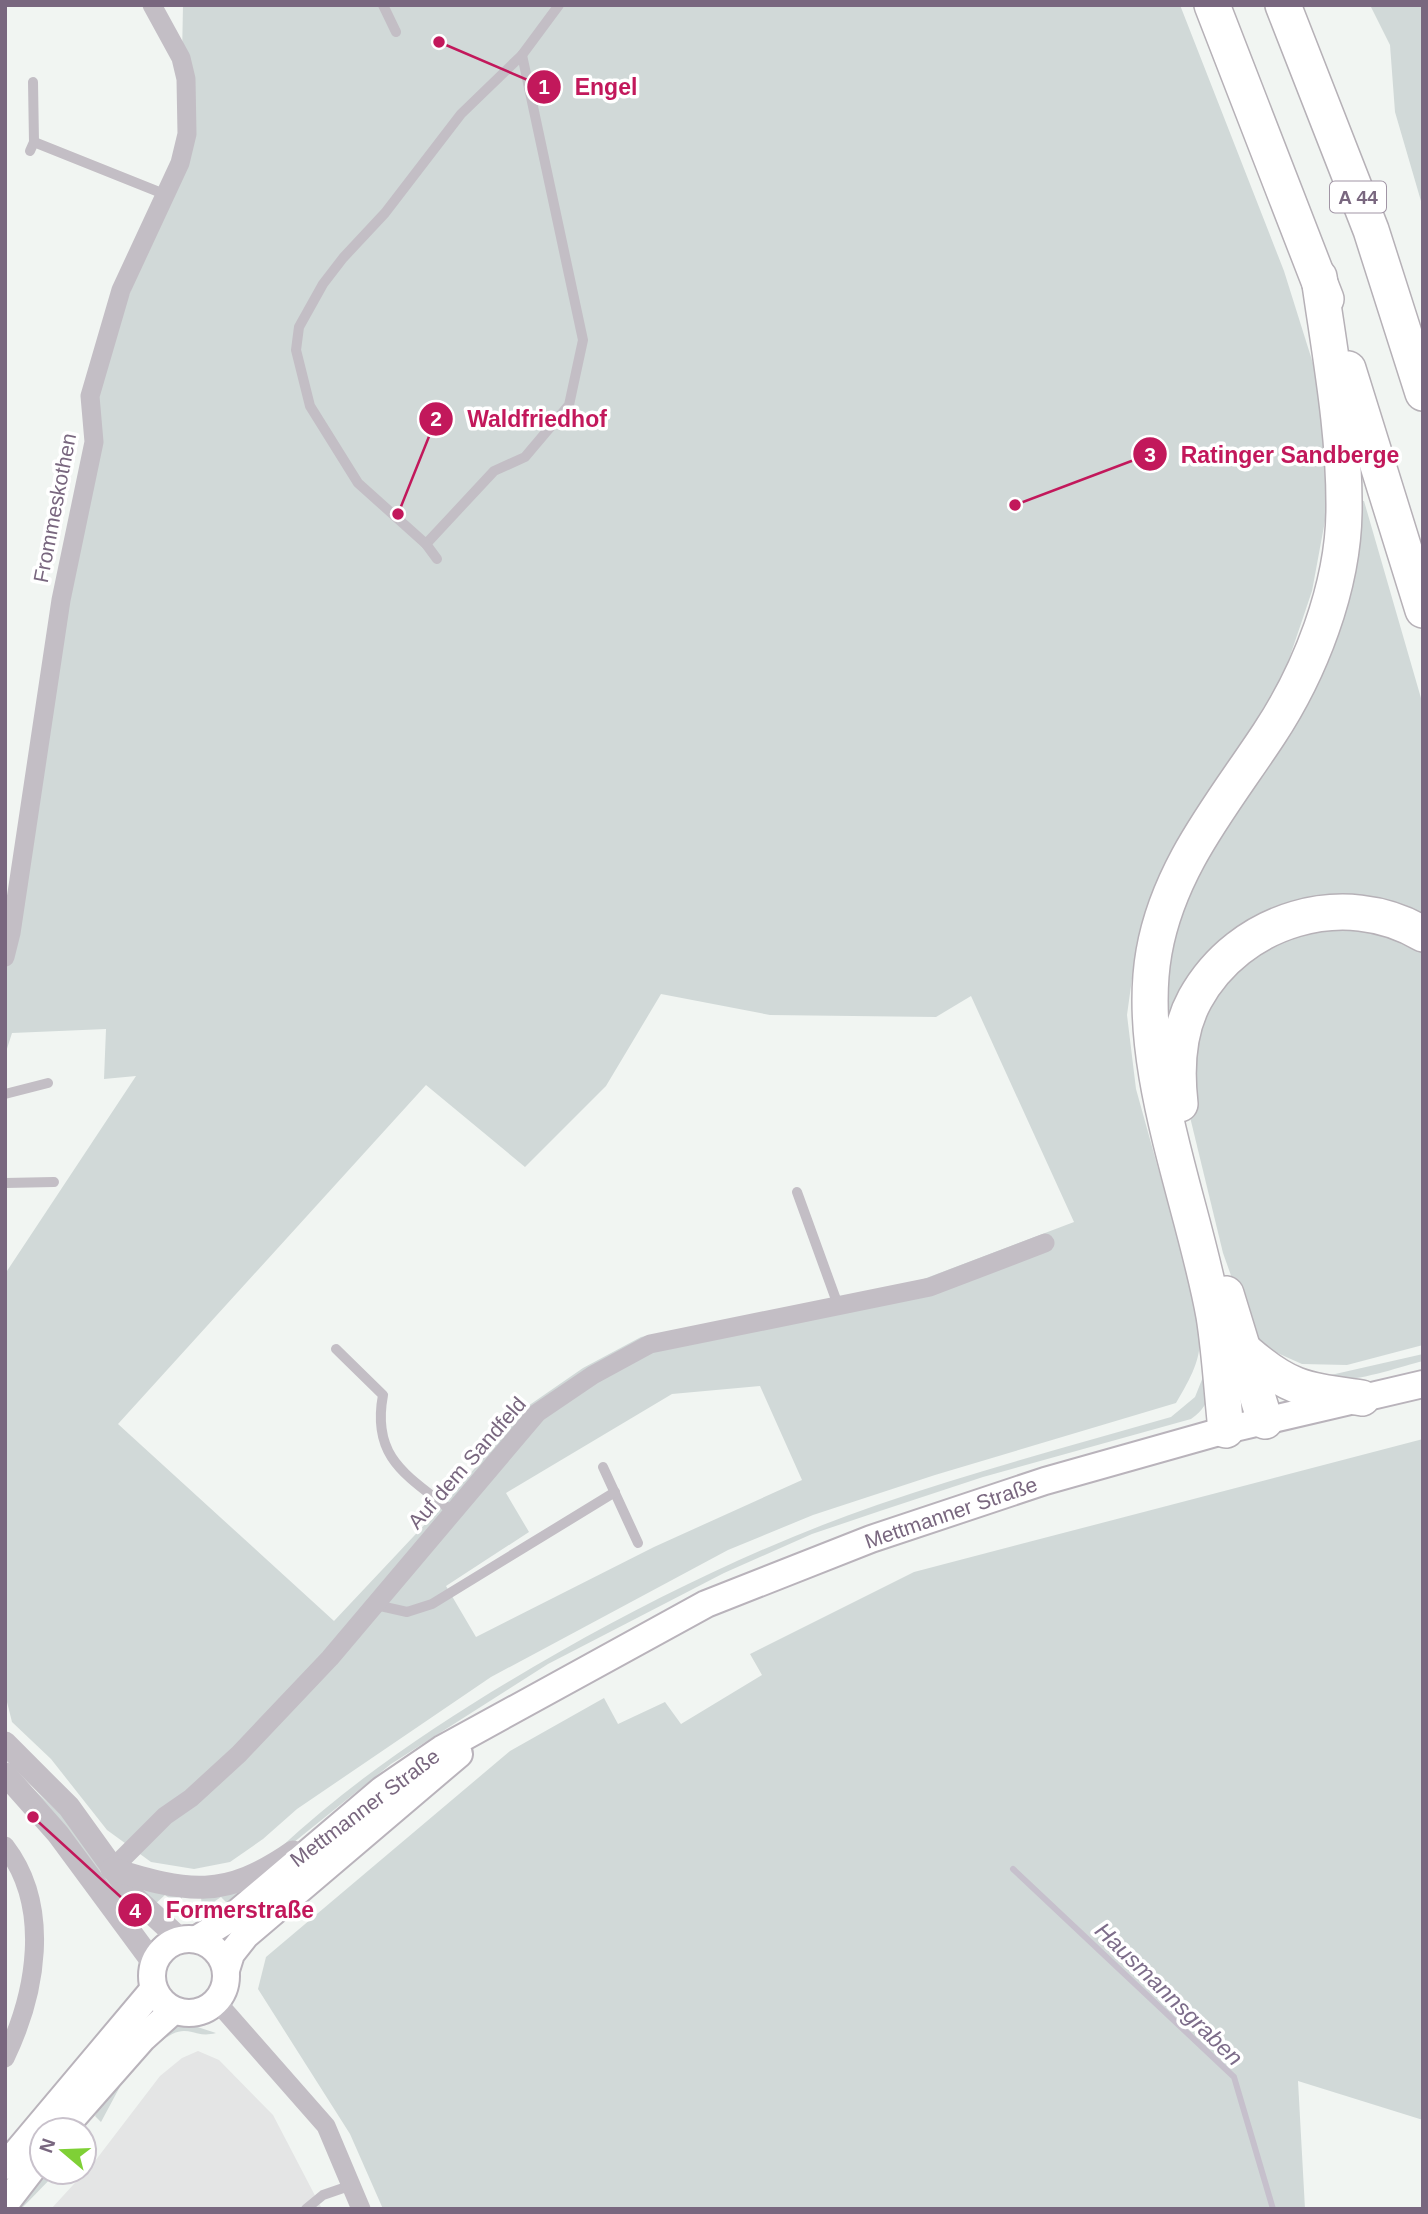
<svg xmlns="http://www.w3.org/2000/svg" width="1428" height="2214" viewBox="0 0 1428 2214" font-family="Arial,sans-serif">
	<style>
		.built { fill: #e4e5e5 }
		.green { fill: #d1d9d8; fill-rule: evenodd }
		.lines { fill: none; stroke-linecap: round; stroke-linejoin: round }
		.stream { stroke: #c6c0cc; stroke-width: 6 }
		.secondary-casing { stroke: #b9b3bb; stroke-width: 30 }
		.motorway-casing { stroke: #b6b1b7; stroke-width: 38 }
		.service { stroke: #c3bec5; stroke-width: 10 }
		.minor { stroke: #c3bec5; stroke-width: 19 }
		.tertiary { stroke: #c3bec5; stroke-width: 23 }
		.secondary { stroke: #fff; stroke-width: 26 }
		.motorway { stroke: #fff; stroke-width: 35 }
		.labels { text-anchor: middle; stroke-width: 7; stroke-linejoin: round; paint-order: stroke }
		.shield { fill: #fff; stroke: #a195a5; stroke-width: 2 }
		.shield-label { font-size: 19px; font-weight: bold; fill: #79677f }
		.street-label { font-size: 21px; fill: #79677f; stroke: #fff }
		.water-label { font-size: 23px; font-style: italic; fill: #7d6d8a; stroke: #fff }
		.leader { fill: none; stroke: #c2185b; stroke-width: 2.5 }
		.callout-dot { fill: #c2185b; stroke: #fff; stroke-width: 2.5 }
		.mark-label { font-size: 21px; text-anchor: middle; font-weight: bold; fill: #fff }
		.callout-label { font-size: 23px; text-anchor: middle; font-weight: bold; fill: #c2185b; stroke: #fff; stroke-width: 7; stroke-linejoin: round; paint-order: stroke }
	</style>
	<rect width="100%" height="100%" fill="#f1f5f2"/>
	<polygon class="built" points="198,2051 219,2060 273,2115 322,2209 51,2209 95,2161 160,2076 182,2058"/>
	<g class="green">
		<path d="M 183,5 L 1180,5 L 1284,271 L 1316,373 L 1325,444 L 1327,510 L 1312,591 L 1283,677 L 1162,870 L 1137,942 L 1127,1015 L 1136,1089 L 1198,1312 C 1204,1353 1197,1367 1176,1403 L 935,1475 L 813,1515 L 728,1550 L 491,1677 L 297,1809 L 263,1839 L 230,1862 L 194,1869 L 151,1862 L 107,1830 L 51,1759 L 12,1722 L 5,1694 L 5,1274 L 136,1076 L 104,1079 L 106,1029 L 12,1033 L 5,1055 L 5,957 L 94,442 L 90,396 L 180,163 ZM 661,994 L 770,1015 L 936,1017 L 971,996 L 1074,1222 L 921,1280 L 641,1337 L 583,1368 L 528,1406 L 445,1503 L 334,1621 L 118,1424 L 426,1085 L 525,1167 L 606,1086 ZM 760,1386 L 802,1480 L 654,1547 L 476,1637 L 446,1586 L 529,1532 L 506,1493 L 672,1394 Z"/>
		<polygon points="1370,5 1423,5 1423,208 1395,112 1390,45"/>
		<polygon points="1352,500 1364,501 1423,705 1423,923 1309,905 1159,1044 1177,903 1281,730"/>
		<polygon points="1324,921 1423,945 1423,1345 1347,1365 1302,1364 1255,1343 1223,1253 1190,1117 1201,1009 1264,941"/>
		<path d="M 1423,1354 L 1423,1361 C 1398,1367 1345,1387 1322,1377 Z"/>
		<path d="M 1205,1372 C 1210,1394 1210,1406 1191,1419 L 983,1477 L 880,1511 L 812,1534 L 724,1573 L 548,1664 L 391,1764 L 283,1851 L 280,1848 C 364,1770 461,1708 561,1651 C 662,1594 767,1543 877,1505 C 974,1472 1073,1445 1171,1417 L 1195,1397 Z"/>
		<polygon points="1423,1439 1423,2120 1298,2081 1305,2209 383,2209 350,2134 258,1989 266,1957 510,1751 604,1698 618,1724 665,1702 681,1724 762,1675 750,1654 914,1572"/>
		<polygon points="30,1786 67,1820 142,1917 134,1924"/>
		<polygon points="146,1889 182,1897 181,1907 165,1895 154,1905 142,1893"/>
		<polygon points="236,1891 242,1898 232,1908 221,1897 202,1910 201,1897"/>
		<path d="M 185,2023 L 216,2033 C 191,2040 187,2018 157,2045 L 151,2040 L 175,2024 Z"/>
		<polygon points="148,2052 123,2081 101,2122 95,2116 118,2076"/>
		<polygon points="48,2172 57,2172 21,2209 12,2209"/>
	</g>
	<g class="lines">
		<polyline class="stream" points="1013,1869 1234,2077 1273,2209"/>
		<g class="secondary-casing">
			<g id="secondary">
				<circle cx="189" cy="1976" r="37"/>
				<polyline points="197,1939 231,1918 382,1790 442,1749 706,1604 871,1539 1045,1481 1226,1430 1423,1384"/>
				<polyline points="226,1970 231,1954 246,1935 459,1754"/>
				<polyline points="62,2130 143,2038 173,2011"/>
				<polyline points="5,2166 153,1990"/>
				<polyline points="5,2204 42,2156"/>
			</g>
		</g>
		<g class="motorway-casing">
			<g id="motorway">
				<polyline points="1212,5 1326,299"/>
				<polyline points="1283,5 1371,230 1423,393"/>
				<polyline points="1348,369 1423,610"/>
				<path d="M 1180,1104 C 1176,1069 1178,1030 1195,999 C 1239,919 1344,887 1423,934"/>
				<polyline points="1226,1294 1265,1421"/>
				<path d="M 1246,1352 C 1290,1390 1306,1390 1362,1398"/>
				<path d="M 1226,1430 C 1222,1393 1220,1353 1214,1316 C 1194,1203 1134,1065 1154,952 C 1169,867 1223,804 1269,734 C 1310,672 1343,588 1344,512 C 1345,433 1330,355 1319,277"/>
			</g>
		</g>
		<g class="service">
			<polyline points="383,5 396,32"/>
			<polyline points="34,142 164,194"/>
			<polyline points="30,151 34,142 33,82"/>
			<polyline points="426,544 494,471 525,457 569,405 583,340 522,55"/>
			<polyline points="437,559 426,544 358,483 310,406 296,350 299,327 323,284 343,258 385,213 461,114 522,55 559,5"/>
			<polyline points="5,1094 48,1083"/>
			<polyline points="5,1183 54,1182"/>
			<polyline points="797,1192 838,1305"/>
			<path d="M 336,1349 L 383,1395 C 371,1459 408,1476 453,1512"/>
			<polyline points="603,1467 638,1543"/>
			<polyline points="376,1605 407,1612 432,1604 615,1492"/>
			<polyline points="306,2209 323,2195 352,2185"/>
		</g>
		<g class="minor">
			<polyline points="5,957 11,933 61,600 94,442 90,396 121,290 180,163 187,134 186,79 181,58 152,5"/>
			<path d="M 5,1846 C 52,1907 36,1994 5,2058"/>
			<polyline points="112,1869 165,1816 191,1798 239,1754 330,1658 537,1413 593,1375 650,1344 930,1287 1045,1243"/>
			<polyline points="217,2002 326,2126 361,2209"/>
		</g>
		<g class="tertiary">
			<polyline points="5,1743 69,1807 133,1896 181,1940"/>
			<polyline points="5,1774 58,1834 154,1964"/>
			<path d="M 112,1869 C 188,1893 225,1899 293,1852"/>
		</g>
		<use href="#secondary" class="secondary"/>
		<use href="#motorway" class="motorway"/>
	</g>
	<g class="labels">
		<rect class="shield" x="1330" y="181.5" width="56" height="31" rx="5"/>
		<g class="shield-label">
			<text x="1358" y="204">A 44</text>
		</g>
		<g class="street-label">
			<text transform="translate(55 508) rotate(-79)" y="7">Frommeskothen</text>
			<text transform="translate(467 1463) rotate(-49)" y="7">Auf dem Sandfeld</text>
			<text transform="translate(951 1513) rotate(-19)" y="7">Mettmanner Straße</text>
			<text transform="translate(365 1808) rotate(-37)" y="7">Mettmanner Straße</text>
		</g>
		<g class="water-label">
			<text transform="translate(1169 1994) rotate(44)" y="8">Hausmannsgraben</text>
		</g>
	</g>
	<path class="leader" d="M439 42L544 87M398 514L436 419M1015 505L1150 454M33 1817L135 1910"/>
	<g class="callout-dot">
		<circle cx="439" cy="42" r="7"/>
		<circle cx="398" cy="514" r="7"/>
		<circle cx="1015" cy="505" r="7"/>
		<circle cx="33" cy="1817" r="7"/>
		<circle cx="544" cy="87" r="18"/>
		<circle cx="436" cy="419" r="18"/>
		<circle cx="1150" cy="454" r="18"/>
		<circle cx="135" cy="1910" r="18"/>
	</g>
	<g class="mark-label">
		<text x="544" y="94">1</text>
		<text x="436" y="426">2</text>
		<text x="1150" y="462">3</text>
		<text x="135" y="1918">4</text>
	</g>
	<g class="callout-label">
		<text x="606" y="95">Engel</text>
		<text x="537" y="427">Waldfriedhof</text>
		<text x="1290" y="463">Ratinger Sandberge</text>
		<text x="240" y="1918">Formerstraße</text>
	</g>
	<rect width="1428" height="2214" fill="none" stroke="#79677f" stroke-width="14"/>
	<g transform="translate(63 2151) rotate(289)"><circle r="33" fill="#ffffff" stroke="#c9c2cc" stroke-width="2"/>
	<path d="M0-5L12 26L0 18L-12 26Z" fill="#7fd036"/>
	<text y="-10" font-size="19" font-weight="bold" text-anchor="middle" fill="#79677f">N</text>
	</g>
</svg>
